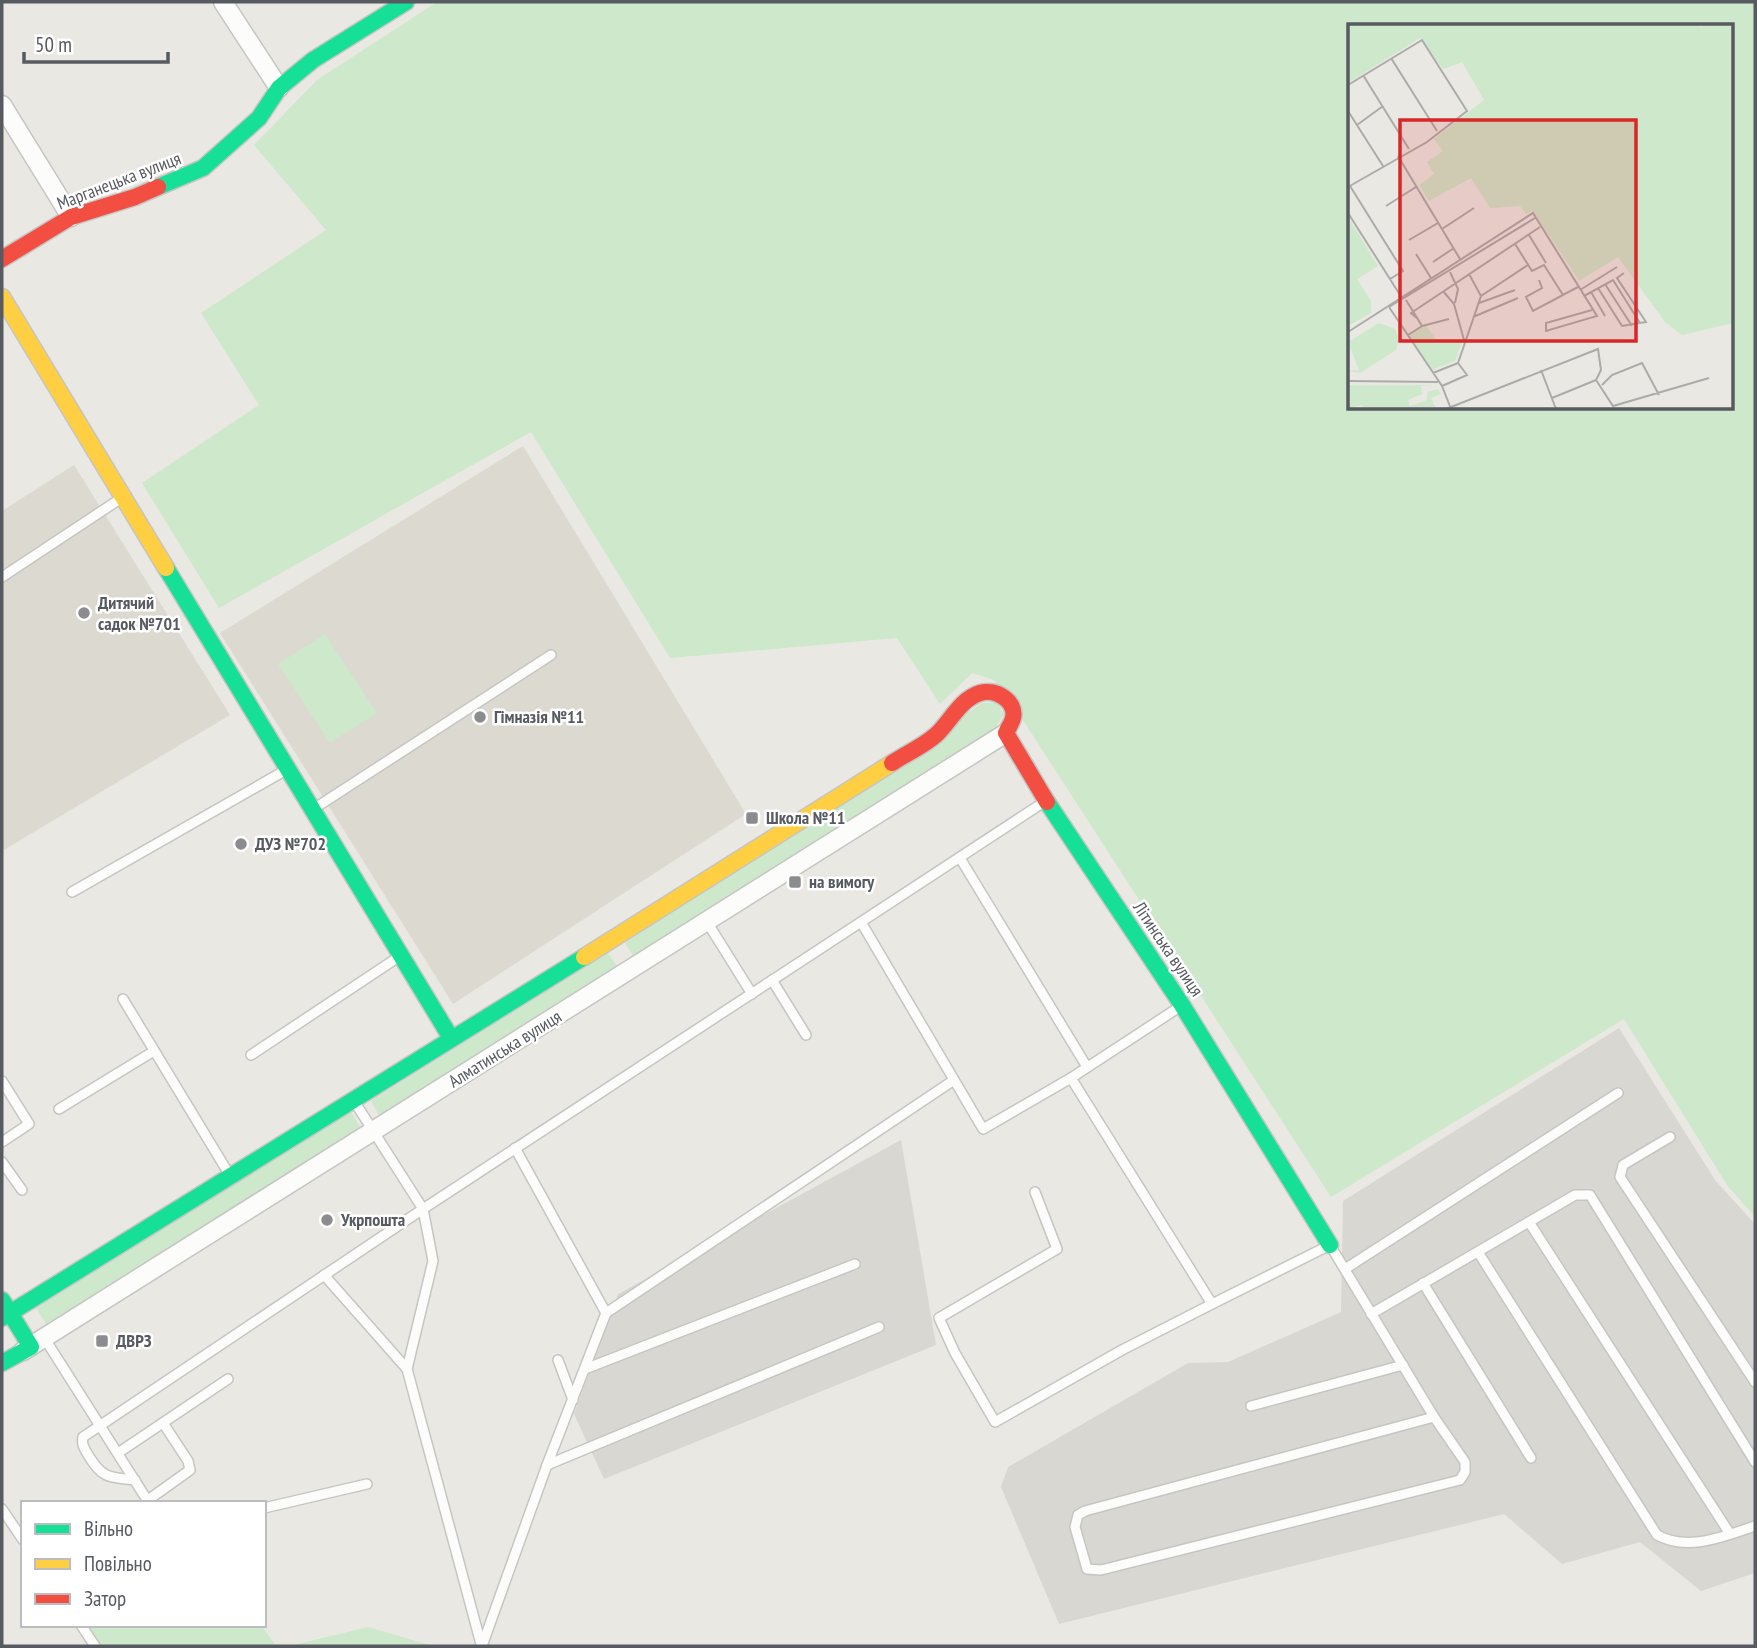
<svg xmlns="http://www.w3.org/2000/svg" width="1757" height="1648" viewBox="0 0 1757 1648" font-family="'PT Sans Narrow',sans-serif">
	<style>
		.industrial { fill: #d9d7d1 }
		.education { fill: #dcd9d0 }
		.green { fill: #cde8ca; fill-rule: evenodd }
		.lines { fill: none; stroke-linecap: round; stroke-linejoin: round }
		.lane-casing { stroke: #c5c6c4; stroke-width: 12 }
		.street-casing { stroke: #c5c6c4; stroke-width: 21 }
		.fast-casing { stroke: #c5c5c4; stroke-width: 19 }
		.slow-casing { stroke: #c5c5c4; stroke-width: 19 }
		.jam-casing { stroke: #c5c5c4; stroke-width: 19 }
		.lane { stroke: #fcfcfb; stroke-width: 9 }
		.street { stroke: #fcfcfb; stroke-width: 18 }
		.fast { stroke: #16e098; stroke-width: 16 }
		.slow { stroke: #ffcf43; stroke-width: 16 }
		.jam { stroke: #f24e42; stroke-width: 16 }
		.poi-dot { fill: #8a8c8e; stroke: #fff; stroke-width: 2.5 }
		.labels { text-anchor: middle; stroke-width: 5; stroke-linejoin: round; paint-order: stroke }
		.street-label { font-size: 18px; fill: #575b61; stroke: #fff }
		.poi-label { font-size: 18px; font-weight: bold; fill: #575b61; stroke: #fff; text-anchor: start }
		.inset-road { fill: none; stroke: #abacaa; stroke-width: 2 }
		.view { fill: #d62828; fill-opacity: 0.15; stroke: #d62828; stroke-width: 3.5 }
		.inset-edge { fill: none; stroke: #575b61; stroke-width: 3.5 }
	</style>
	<rect width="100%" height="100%" fill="#eae8e2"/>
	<g class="industrial">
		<polygon points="1619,1028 1715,1180 1755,1224 1755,1573 1701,1591 1640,1542 1562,1564 1504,1514 1059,1624 1001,1487 1008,1467 1188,1363 1228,1362 1341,1312 1343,1201"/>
		<polygon points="901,1140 936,1345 604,1479 574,1414 618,1294"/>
	</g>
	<g class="education">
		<polygon points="523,446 746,814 453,1004 220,633"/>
		<polygon points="74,465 230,715 2,851 2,511"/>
	</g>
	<g class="green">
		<path d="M 437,2 L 1755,2 L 1755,1217 L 1727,1185 L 1624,1019 L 1331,1197 L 1019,714 L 994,680 L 972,673 L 940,704 L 897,638 L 670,658 L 531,432 L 219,608 L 142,483 L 259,405 L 201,313 L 326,230 L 254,145 L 317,80 ZM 1349,26 L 1731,26 L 1731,408 L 1349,408 Z"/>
		<polygon points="325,634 377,713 330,743 278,664"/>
		<polygon points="982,703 997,703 1004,714 994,730 951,763 635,959 625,943"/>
		<polygon points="608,953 618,968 380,1117 371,1101"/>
		<polygon points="351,1112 361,1128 46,1324 36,1308"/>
		<polygon points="87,1625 261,1625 276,1646 101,1646"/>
		<polygon points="368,1627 433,1646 290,1646"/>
	</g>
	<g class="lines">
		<g class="lane-casing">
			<g id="lane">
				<polyline points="2,577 120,499"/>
				<polyline points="315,808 551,655"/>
				<polyline points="960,858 1087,1067"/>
				<polyline points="72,892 286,770"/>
				<polyline points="707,922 752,994"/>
				<polyline points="861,922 983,1129 1071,1078 1212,1304 1330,1245 1434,1417 1465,1462 1465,1472 1460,1480 1101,1570 1087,1569 1075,1527 1078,1515 1085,1511 1434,1417"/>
				<polyline points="772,980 806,1035"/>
				<polyline points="123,999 229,1174"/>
				<polyline points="251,1055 400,956"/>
				<polyline points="1071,1078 1181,1006"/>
				<polyline points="2,1081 29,1124 2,1142"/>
				<polyline points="356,1104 423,1209 433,1261 407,1369"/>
				<polyline points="59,1109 154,1051"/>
				<polyline points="1670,1137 1623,1165 1620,1177 1755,1382"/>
				<polyline points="2,1162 22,1190"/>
				<polyline points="1035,1192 1057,1249 939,1318 955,1353 995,1422 1122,1350 1212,1304"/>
				<polyline points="1529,1222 1730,1534"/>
				<path d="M 1478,1252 L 1657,1535 C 1688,1552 1725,1536 1755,1526"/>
				<polyline points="1345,1269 1618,1093"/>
				<polyline points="324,1275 407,1369 481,1644"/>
				<polyline points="1423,1283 1531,1458"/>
				<polyline points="606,1313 954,1080"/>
				<polyline points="1371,1314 1575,1195 1590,1195 1755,1462"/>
				<polyline points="45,1339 149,1503"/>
				<polyline points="558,1360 573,1400"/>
				<polyline points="585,1369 855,1264"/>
				<polyline points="1251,1406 1403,1365"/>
				<polyline points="118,1453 228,1379"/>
				<polyline points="547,1465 879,1327"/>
				<path d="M 135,1480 C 111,1477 104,1480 90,1458 C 86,1451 81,1446 83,1437 L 423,1209 L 1044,802"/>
				<polyline points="148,1500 190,1470 188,1461 163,1423"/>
				<polyline points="264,1508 367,1484"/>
				<polyline points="2,1509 23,1540"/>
				<polyline points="81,1625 95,1646"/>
				<polyline points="482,1646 547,1465 606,1313 515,1148"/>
			</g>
		</g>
		<g class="street-casing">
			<g id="street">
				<polyline points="223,2 279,88"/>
				<polyline points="2,105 71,217"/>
				<polyline points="23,1351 1006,733"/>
			</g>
		</g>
		<g class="fast-casing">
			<g id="fast">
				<polyline points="158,187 203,168 259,118 279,88 313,60 406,2"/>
				<polyline points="166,568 451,1038"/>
				<polyline points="1047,802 1182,1005 1330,1245"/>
				<polyline points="2,1300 31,1347 2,1363"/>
				<polyline points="2,1318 584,957"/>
			</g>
		</g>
		<g class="slow-casing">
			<g id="slow">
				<polyline points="2,297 166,568"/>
				<polyline points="584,957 892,763"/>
			</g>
		</g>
		<g class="jam-casing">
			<g id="jam">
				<polyline points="2,259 71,217 135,197 158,187"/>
				<path d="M 892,763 C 907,753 926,745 938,733 C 951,720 961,699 980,693 C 995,688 1017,701 1013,718 C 1012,723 1008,728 1006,733 L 1047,802"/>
			</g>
		</g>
		<use href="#lane" class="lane"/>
		<use href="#street" class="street"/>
		<use href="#fast" class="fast"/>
		<use href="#slow" class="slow"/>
		<use href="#jam" class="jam"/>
	</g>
	<g class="poi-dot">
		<circle cx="84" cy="613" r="7"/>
		<circle cx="480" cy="717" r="7"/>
		<rect x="745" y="811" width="14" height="14" rx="3.5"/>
		<circle cx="241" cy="844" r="7"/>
		<rect x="788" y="875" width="14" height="14" rx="3.5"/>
		<circle cx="327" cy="1220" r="7"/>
		<rect x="95" y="1334" width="14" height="14" rx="3.5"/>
	</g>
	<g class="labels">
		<g class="street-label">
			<text transform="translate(119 181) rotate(-21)" y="6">Марганецька вулиця</text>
			<text transform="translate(1168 949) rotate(56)" y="6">Літинська вулиця</text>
			<text transform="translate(505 1049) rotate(-32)" y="6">Алматинська вулиця</text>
		</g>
		<g class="poi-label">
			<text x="98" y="609">Дитячий<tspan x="98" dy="21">садок №701</tspan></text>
			<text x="494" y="723">Гімназія №11</text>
			<text x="766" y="824">Школа №11</text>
			<text x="255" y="850">ДУЗ №702</text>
			<text x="809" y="888">на вимогу</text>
			<text x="341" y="1226">Укрпошта</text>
			<text x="116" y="1347">ДВРЗ</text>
		</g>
	</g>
	<g transform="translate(1348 24)">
		<rect width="385" height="385" fill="#eae8e2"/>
		<path d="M 0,0 L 350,0 L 354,4 L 354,0 L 385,0 L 385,299 L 334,311 L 317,298 L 270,233 L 231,257 L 185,187 L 178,190 L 172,182 L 142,184 L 123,154 L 81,177 L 71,161 L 86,150 L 79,138 L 95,127 L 86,115 L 136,76 L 114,38 L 95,45 L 72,14 L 0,59 ZM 0,193 L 30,242 L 9,255 L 23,277 L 23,289 L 0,302 ZM 31,299 L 47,305 L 51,315 L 48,326 L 12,349 L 0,347 L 11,346 L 0,318 ZM 77,300 L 89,317 L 114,318 L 107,337 L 84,346 L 61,311 ZM 0,361 L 87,361 L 73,362 L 74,370 L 60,376 L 62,382 L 79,376 L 79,368 L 90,365 L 93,370 L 83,374 L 88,385 L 15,385 L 14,381 L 0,385 Z" fill="#cde8ca"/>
		<path class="inset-road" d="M 43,34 L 89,107M 15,51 L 61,125M 0,61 L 74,16 L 119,87 L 79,118 L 0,163M 0,87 L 35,142M 9,101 L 35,82M 50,132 L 112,235M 2,162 L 55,247 L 42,255M 38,182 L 68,163M 0,189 L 54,274M 94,205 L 126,184M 181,211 L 198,239M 61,216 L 90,199M 167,220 L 184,247 L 196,241 L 215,271 L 230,263M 68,230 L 83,254M 85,238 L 106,224M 102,248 L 110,265 L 107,279M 191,256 L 194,264 L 178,273 L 185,287 L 215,271M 257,260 L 284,302M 250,264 L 274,302 L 298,298 L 269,254 L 276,249M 232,266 L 269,243M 95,267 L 106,280 L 116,316M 243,268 L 257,292M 133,272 L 180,241M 236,272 L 265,256 L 292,299M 58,276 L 74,302 L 60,311M 131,279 L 167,266M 41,283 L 187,194M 41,283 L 94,362 L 103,385M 125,293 L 170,274M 70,295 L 63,289 L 192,203M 74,302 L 101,295M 0,308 L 185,189 L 249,292 L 198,307 L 198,299 L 244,286M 110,339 L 133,272 L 121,250M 193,346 L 208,385M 85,349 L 110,339M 0,357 L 90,358M 254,361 L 264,351 L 294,339 L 311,371M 94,362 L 119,351 L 110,339M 204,374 L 248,356M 98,385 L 250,325 L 253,346 L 248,356 L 265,382 L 361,354"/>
		<path class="view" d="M 52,96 L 288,96 L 288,317 L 52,317 Z"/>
		<rect width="385" height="385" class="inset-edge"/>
	</g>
	<rect width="1757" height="1648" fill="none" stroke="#575b61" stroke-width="7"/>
	<rect x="21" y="1501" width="245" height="126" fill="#ffffff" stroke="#bcbdc0" stroke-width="2"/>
	<rect x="35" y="1524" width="35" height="10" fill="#16e098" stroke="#bcbdc0" stroke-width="2"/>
	<text x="84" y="1536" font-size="21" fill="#575b61">Вільно</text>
	<rect x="35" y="1559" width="35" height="10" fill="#ffcf43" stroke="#bcbdc0" stroke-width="2"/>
	<text x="84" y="1571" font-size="21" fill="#575b61">Повільно</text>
	<rect x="35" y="1594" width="35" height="10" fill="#f24e42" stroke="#bcbdc0" stroke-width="2"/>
	<text x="84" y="1606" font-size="21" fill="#575b61">Затор</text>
	<path d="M24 52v10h144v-10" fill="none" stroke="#575b61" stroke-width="3.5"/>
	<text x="35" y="52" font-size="21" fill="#575b61" stroke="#ffffff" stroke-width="5" paint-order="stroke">50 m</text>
</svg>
